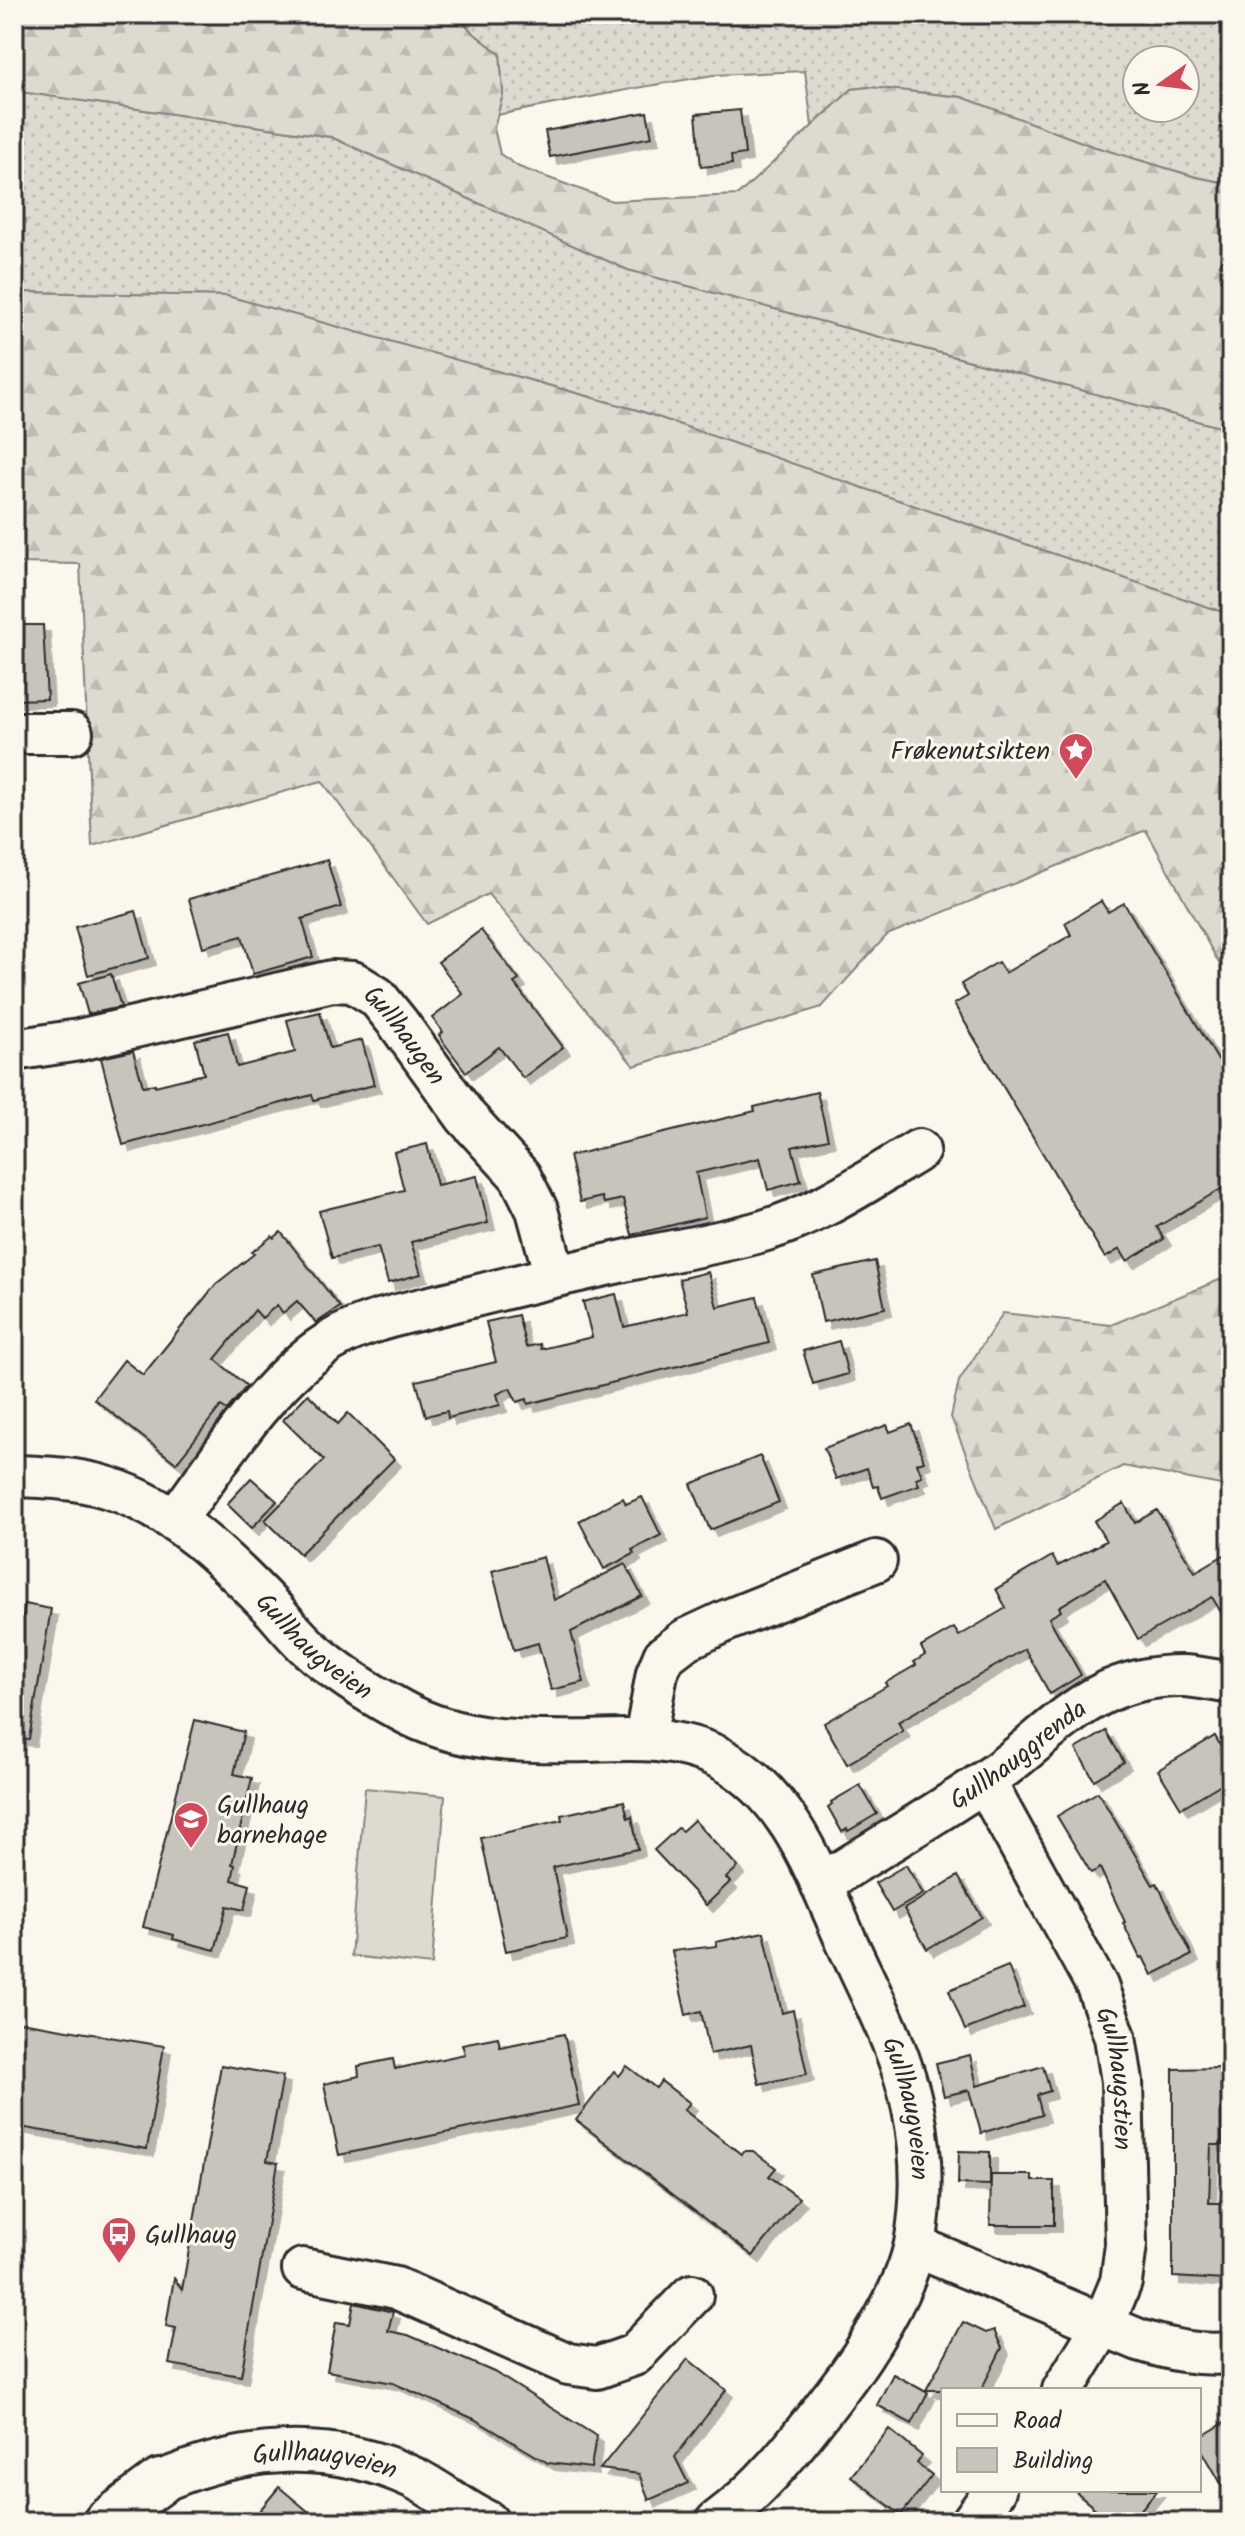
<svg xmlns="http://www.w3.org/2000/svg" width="1245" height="2536" viewBox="0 0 1245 2536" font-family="Kalam,sans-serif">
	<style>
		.grass { fill: url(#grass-dots); stroke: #84827e; stroke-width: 2; fill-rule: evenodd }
		.forest { fill: url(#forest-firs); stroke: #84827e; stroke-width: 2 }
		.pitch { fill: #dddad0; stroke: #84827e; stroke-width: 2 }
		.building { fill: #c7c4bc; stroke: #2b2b2b; stroke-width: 2; filter: url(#shadow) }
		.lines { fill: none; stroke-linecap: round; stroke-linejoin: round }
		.street-casing { stroke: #2b2b2b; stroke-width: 46 }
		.secondary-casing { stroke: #2b2b2b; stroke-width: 50 }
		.street { stroke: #fbf7ec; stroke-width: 40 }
		.secondary { stroke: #fbf7ec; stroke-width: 44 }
		.labels { text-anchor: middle; stroke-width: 6; stroke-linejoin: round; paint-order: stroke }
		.poi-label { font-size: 26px; fill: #2b2b2b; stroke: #fbf7ec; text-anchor: start }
		.street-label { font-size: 26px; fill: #2b2b2b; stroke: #fbf7ec }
	</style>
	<defs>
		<pattern id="grass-dots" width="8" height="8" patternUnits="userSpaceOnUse" patternTransform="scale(2)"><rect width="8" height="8" fill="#dddad0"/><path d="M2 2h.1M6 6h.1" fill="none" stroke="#bebbb3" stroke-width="1.8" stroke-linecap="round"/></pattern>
		<pattern id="forest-firs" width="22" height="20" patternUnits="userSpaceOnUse" patternTransform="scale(2)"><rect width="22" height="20" fill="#dddad0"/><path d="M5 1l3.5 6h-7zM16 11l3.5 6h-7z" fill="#bebbb3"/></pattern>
		<filter id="shadow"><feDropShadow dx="7" dy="7" stdDeviation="0" flood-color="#0004"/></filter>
	</defs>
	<rect width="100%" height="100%" fill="#fbf7ec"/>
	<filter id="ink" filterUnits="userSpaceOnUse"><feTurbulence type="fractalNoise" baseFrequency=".0125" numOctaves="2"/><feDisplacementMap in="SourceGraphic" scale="16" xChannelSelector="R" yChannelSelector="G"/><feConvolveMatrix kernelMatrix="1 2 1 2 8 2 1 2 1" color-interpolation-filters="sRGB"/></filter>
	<g filter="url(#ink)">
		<g class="grass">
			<path d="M 457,14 L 1231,14 L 1231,184 L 1196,177 L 1092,146 L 962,97 L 869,87 L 852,89 L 812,126 L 805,71 L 713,75 L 637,88 L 497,115 L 503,94 L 500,54 L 472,32 ZM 1137,60 L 1185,60 L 1185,108 L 1137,108 Z"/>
			<polygon points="14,91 331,137 628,270 1231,430 1231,615 637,410 227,296 14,292"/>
		</g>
		<g class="forest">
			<polygon points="14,14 457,14 472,32 500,54 503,94 494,128 500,154 519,167 612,201 738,195 852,89 869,87 962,97 1092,146 1196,177 1231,184 1231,430 628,270 331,137 14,91"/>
			<polygon points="14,292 227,296 637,410 1231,615 1231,985 1146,830 887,935 822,1007 634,1066 488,894 427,924 322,781 92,846 80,564 14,563"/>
			<polygon points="1231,1275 1231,1487 1123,1466 996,1529 951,1417 959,1381 1003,1313 1111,1325"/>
		</g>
		<polygon class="pitch" points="365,1788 445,1796 432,1965 351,1956"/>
		<g class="building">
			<polygon points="740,110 745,154 731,156 732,164 701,167 696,114"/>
			<polygon points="647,112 652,137 550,157 545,131"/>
			<polygon points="14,625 43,625 47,699 14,700"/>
			<polygon points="327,860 341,907 302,919 313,957 253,974 242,936 203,947 189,899"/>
			<polygon points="1101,901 1108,912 1124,903 1231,1082 1231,1183 1157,1227 1164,1239 1127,1261 1120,1249 1105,1258 954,1004 968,996 961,984 998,962 1005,973 1071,935 1065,923"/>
			<polygon points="136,911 149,958 88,975 75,927"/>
			<polygon points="481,930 519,980 514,983 563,1047 523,1078 499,1047 466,1072 444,1043 439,1035 443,1032 432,1018 463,994 438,962"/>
			<polygon points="111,974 121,1007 88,1014 79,983"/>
			<polygon points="320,1012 330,1048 362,1040 374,1085 314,1100 312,1095 123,1145 101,1058 133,1051 143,1086 155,1084 155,1086 204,1074 195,1040 228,1032 237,1067 295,1052 287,1020"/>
			<polygon points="817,1092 828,1139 792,1147 801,1181 768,1190 760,1158 696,1173 705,1217 632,1235 623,1199 604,1203 602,1197 580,1202 569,1156 755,1111 754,1107"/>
			<polygon points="427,1144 437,1185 477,1176 488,1223 411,1242 421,1274 388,1283 378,1247 332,1258 319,1211 404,1190 394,1152"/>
			<polygon points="281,1232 340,1307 316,1323 297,1301 283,1313 277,1305 262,1318 255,1310 215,1359 247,1386 227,1410 221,1406 176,1463 94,1399 124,1360 143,1375 216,1284 254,1254 252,1252 272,1236 274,1238"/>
			<polygon points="875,1261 885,1308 823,1322 813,1275"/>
			<polygon points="708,1272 717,1307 757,1297 769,1343 528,1404 527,1399 517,1402 510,1388 497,1394 500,1405 448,1418 447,1411 426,1416 416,1381 496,1362 486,1322 518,1315 526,1347 540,1344 541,1349 592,1337 583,1302 616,1294 624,1327 688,1312 679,1279"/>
			<polygon points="839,1341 848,1374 813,1384 803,1351"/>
			<polygon points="308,1394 338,1424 348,1413 394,1459 300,1554 265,1520 324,1460 283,1420"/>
			<polygon points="911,1424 924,1461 917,1463 922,1476 916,1478 919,1485 882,1498 878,1486 873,1487 867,1468 836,1479 824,1448 887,1425 890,1432"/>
			<polygon points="760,1456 779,1502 710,1530 691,1484"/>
			<polygon points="251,1478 277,1501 252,1528 227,1504"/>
			<polygon points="642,1497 661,1535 632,1550 634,1554 604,1569 579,1521 623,1498 626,1504"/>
			<polygon points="1124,1503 1135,1523 1157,1510 1195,1572 1231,1551 1231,1629 1212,1597 1138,1639 1105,1579 1059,1607 1061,1611 1049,1618 1081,1675 1050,1694 1025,1649 898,1722 903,1731 847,1764 824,1723 887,1686 885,1683 916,1665 914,1662 925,1655 921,1647 954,1628 959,1636 1006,1608 996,1589 1052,1556 1058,1566 1106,1541 1094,1521"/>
			<polygon points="543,1557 554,1600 625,1564 642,1596 571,1632 584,1682 551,1690 538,1643 514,1650 492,1571"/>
			<polygon points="25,1604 51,1609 29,1739 14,1738 14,1664"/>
			<polygon points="195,1720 244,1732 234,1774 252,1778 232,1864 235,1865 232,1880 250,1885 244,1910 227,1906 215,1950 173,1939 174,1935 143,1927"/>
			<polygon points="1106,1731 1124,1762 1094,1780 1076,1749"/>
			<polygon points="1215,1736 1231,1764 1231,1778 1181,1808 1158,1770"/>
			<polygon points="860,1785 877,1814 848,1831 847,1829 842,1832 828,1807 832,1804 831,1802"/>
			<polygon points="1098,1792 1153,1885 1157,1883 1192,1955 1152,1975 1143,1957 1140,1958 1123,1923 1125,1922 1100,1868 1091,1873 1057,1816"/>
			<polygon points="624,1801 628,1818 632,1816 638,1849 553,1867 567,1938 506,1951 481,1838 562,1820 561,1815"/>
			<polygon points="694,1820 738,1867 726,1878 730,1882 706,1905 654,1850 678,1828 682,1831"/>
			<polygon points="906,1865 923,1894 892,1912 875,1883"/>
			<polygon points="958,1876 982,1917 927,1949 904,1909"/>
			<polygon points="764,1932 782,2013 793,2010 807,2074 759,2084 751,2045 710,2054 701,2011 686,2015 672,1951 717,1946 716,1942"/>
			<polygon points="1008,1966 1024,2007 965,2030 949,1990"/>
			<polygon points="14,2021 164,2046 147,2149 14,2126"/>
			<polygon points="564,2034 579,2105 339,2155 324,2084 359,2076 358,2066 393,2059 395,2069 465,2054 462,2044 498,2037 500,2047"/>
			<polygon points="970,2055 977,2086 1043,2066 1050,2091 1037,2095 1042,2115 981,2133 969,2090 944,2096 936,2063"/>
			<polygon points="221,2065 283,2076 267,2161 278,2163 241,2376 169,2364 176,2328 166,2326 174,2278 182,2290"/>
			<polygon points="627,2066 656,2088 661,2081 690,2103 684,2110 741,2154 743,2151 753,2151 776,2168 769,2176 799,2198 753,2256 576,2120 614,2071 619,2076"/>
			<polygon points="1221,2068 1222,2145 1211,2145 1209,2203 1229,2203 1225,2280 1173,2277 1173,2069"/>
			<polygon points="959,2151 990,2152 990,2185 958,2184"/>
			<polygon points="991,2175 1032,2175 1032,2181 1054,2181 1054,2225 990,2225"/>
			<polygon points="354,2303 393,2312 388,2331 408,2335 494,2372 596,2436 591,2468 548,2463 474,2419 393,2383 327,2371 336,2322 350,2324"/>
			<polygon points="963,2322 986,2333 994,2330 1002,2348 981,2390 926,2390"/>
			<polygon points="688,2359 726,2390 675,2457 688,2483 649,2500 639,2474 600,2469"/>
			<polygon points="893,2374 928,2393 912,2424 877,2405"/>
			<polygon points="1231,2419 1231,2501 1199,2445 1199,2438"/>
			<polygon points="889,2429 922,2456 917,2463 932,2475 901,2515 851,2476"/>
			<polygon points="279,2487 321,2522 250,2522"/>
			<polygon points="1073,2490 1157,2490 1131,2522 1111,2522"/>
		</g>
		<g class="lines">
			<g class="street-casing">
				<g id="street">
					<polyline points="14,733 72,733"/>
					<path id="s1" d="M 14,1050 L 79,1040 L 332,981 L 353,982 L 377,997 L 398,1023 L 466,1117 L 520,1176 L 537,1210 L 555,1276"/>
					<path id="s2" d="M 14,1476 C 45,1477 76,1478 106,1487 C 174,1507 228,1562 275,1611 C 286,1624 297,1637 309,1648 C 337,1673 367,1692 400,1710 C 458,1743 525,1742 590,1741 C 635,1739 680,1737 722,1759 C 789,1795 815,1870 844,1936 C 869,1992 901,2049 913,2109 C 922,2152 923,2200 915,2244 C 905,2292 866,2353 836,2392 C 800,2439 764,2487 716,2522"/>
					<path d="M 175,1520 C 217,1464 262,1390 319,1349 C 358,1320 409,1313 455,1301 C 514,1286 573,1272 633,1259 C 676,1250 721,1243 763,1231 C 819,1215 869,1180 919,1150"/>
					<polyline points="645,1739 657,1673 664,1656 685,1640 728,1620 876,1561"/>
					<path id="s3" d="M 985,1782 L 1097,1986 L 1115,2037 L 1122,2081 L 1126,2245 L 1121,2282 L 1103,2325 L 1063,2390"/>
					<path id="s4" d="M 821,1884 C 875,1850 930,1818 982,1783 C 1054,1736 1086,1676 1182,1676 C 1198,1676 1215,1681 1231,1683"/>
					<path d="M 915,2246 L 1139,2340 C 1171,2350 1197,2356 1231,2353"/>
					<polyline points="303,2269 396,2288 568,2364 597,2368 634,2355 692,2295"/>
					<path id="s5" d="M 160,2482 C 242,2446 331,2439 414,2478 C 440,2491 462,2510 488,2522"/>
					<polyline points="972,2522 995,2490"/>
				</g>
			</g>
			<g class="secondary-casing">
				<polyline id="secondary" points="106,2522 160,2482"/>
			</g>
			<use href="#street" class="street"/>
			<use href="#secondary" class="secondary"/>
		</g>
	</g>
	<defs>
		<g id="sight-pin" transform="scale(1.8)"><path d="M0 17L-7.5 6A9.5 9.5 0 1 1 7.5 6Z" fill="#d1495b" stroke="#fbf7ec"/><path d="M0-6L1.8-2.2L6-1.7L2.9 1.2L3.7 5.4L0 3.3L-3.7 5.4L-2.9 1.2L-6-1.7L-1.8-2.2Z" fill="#fff"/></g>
		<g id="school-pin" transform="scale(1.8)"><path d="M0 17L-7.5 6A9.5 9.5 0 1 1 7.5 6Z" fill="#d1495b" stroke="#fbf7ec"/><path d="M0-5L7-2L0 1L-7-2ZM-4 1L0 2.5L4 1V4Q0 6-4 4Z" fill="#fff"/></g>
		<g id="bus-pin" transform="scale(1.8)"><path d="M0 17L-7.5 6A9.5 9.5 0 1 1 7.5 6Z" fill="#d1495b" stroke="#fbf7ec"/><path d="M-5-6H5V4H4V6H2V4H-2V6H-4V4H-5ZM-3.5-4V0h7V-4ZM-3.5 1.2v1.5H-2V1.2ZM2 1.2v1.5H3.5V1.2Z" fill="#fff"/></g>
	</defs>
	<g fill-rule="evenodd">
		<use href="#sight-pin" x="1076" y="750"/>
		<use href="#school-pin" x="191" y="1819"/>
		<use href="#bus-pin" x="119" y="2234"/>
	</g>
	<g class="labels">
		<g class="poi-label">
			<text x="1050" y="759" text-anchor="end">Frøkenutsikten</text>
			<text x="217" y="1813">Gullhaug<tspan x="217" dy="30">barnehage</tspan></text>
			<text x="145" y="2243">Gullhaug</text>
		</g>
		<g class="street-label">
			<text dy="9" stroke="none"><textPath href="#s1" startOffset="422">Gullhaugen</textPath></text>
			<text dy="9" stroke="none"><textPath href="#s2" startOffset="358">Gullhaugveien</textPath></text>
			<text dy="9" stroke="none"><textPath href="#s4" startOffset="236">Gullhauggrenda</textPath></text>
			<text dy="9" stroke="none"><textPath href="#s3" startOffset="328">Gullhaugstien</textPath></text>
			<text dy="9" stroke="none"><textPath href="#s2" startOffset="1200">Gullhaugveien</textPath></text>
			<text dy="9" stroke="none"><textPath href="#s5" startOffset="170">Gullhaugveien</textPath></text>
		</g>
	</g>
	<rect width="1245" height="2536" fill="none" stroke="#fbf7ec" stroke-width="48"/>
	<rect x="24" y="24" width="1197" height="2488" fill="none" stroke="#2b2b2b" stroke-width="3" filter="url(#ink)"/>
	<rect x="941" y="2388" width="260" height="104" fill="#fbf7ec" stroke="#a8a59f" stroke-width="2"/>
	<rect x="957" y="2414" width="40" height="12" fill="#fbf7ec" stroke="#a8a59f" stroke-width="2"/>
	<text x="1013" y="2428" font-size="24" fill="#2b2b2b">Road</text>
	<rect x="957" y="2448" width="40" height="24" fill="#c7c4bc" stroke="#a8a59f" stroke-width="2"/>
	<text x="1013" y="2468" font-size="24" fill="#2b2b2b">Building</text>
	<g transform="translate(1161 84) rotate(256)"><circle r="38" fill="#fbf7ec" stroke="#a8a59f" stroke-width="2"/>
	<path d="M0-6L14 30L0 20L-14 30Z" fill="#d1495b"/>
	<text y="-12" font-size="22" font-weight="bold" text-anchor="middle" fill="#2b2b2b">N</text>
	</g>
</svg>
